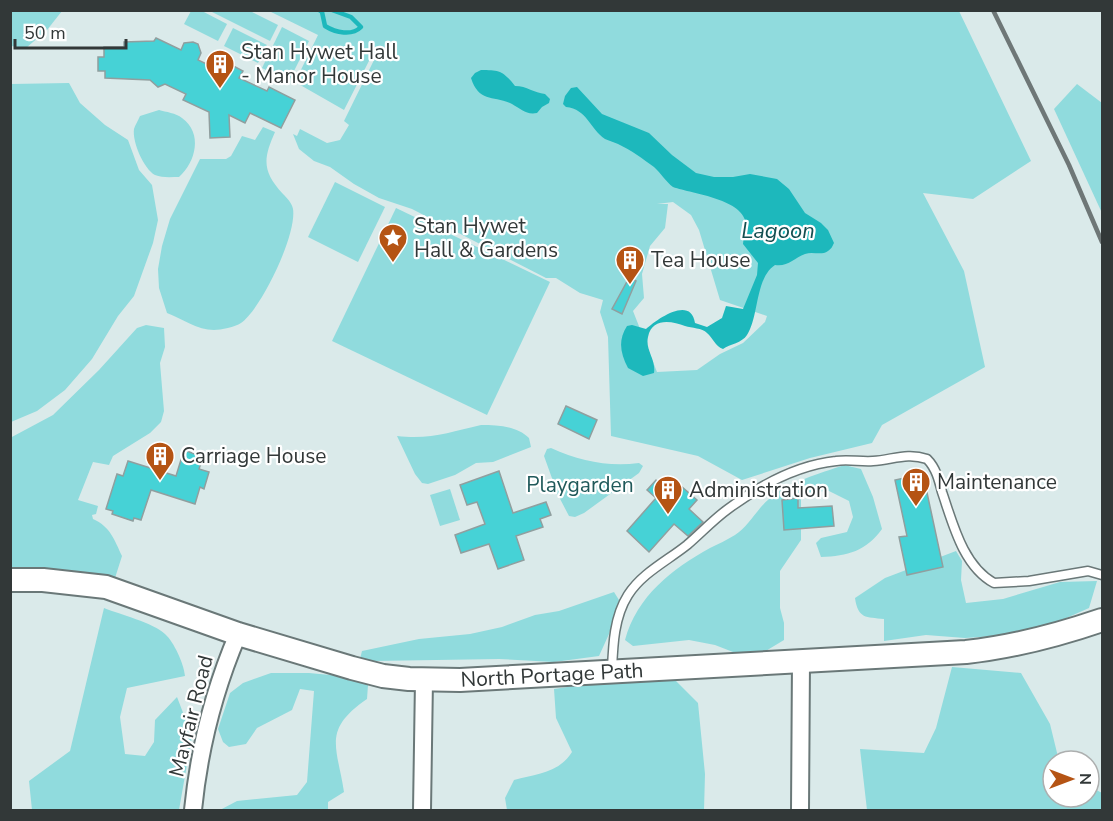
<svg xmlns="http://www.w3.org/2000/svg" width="1113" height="821" viewBox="0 0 1113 821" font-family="'Nunito Sans',sans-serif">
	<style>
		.green { fill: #90dbdd; fill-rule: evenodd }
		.water { fill: #1db8bc }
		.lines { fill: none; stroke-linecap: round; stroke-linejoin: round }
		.stream { stroke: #1db8bc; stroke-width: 4.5 }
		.building { fill: #46d2d6; stroke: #909f9f; stroke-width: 1.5 }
		.lane-casing { stroke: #6a7878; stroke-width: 11 }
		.street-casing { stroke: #6a7878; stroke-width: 20 }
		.secondary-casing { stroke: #6a7878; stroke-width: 26 }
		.lane { stroke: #fff; stroke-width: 8 }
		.street { stroke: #fff; stroke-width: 16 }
		.secondary { stroke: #fff; stroke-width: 22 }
		.rail { stroke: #6e7777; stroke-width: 4.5 }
		.labels { text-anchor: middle; stroke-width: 4.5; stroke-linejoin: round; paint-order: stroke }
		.poi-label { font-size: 21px; fill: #323838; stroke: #fff; text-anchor: start }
		.park-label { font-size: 21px; fill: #1f595a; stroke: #fff }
		.street-label { font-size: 21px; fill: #323838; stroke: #fff }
		.water-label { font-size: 22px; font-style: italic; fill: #134f51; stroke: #fff }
	</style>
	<rect width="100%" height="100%" fill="#daeaea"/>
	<g class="green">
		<polygon points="11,10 62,10 62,11 47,30 26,48 11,46"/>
		<polygon points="200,10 227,24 218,41 184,24 191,11"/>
		<polygon points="210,11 250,11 278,25 270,41"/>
		<path d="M 269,11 L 959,11 L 1031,161 L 973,199 L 923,193 L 964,271 L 985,367 L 882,425 L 872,443 L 810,458 L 742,480 L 698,456 L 611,436 L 608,337 L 600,312 L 603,300 L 580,293 L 556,278 L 546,278 L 412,209 L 379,198 L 354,184 L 330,167 L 314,161 L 299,149 L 293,134 L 297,136 L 300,129 L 327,143 L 340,140 L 349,125 L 344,121 L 375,58 L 371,57 L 344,110 L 295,82 L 318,35 ZM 673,202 L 691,215 L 699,230 L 720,300 L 767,316 L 765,322 L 743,343 L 720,354 L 697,370 L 657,372 L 633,311 L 644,298 L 642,274 L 650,246 L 665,228 L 668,204 L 657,204 Z"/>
		<polygon points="282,27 309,41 289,81 262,68"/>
		<polygon points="233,28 267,45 258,63 224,46"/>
		<polygon points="69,83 80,103 105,125 128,140 139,170 152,185 158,220 153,243 134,296 118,316 92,359 65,390 37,411 11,422 11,84"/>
		<polygon points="1077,84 1102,103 1102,213 1054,109"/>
		<path d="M 159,110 C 166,112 176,113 182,118 C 203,133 196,162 179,177 C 171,177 162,178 155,175 C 144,169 132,142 134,129 C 135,125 138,121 140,116 Z"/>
		<path d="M 263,127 L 275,132 C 263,159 262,171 283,194 C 287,198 292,203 293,209 C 297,234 262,308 241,323 C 235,327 221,330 214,330 C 197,330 183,319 167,313 L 159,288 L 158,269 L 162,246 L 170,219 L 200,159 L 226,159 L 231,156 L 242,136 L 255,140 Z"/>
		<polygon points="335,182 385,207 358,262 308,237"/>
		<polygon points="396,208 550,282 487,415 332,341"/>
		<path d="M 146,325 L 164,328 L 165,347 L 160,363 L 164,411 L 161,422 L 150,433 L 113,456 L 109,465 L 93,462 L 78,500 L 98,506 L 96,514 L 92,515 L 93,519 C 110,526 115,541 122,556 L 115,578 L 82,574 L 11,571 L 10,438 L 53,415 L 99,370 L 137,328 Z"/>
		<path d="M 481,425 C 498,425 517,426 529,438 L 531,447 L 493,462 L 476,463 L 455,475 L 428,484 L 422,483 L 415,474 L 397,436 C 430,440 450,432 481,425 Z"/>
		<path d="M 551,448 C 580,461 608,467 639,463 L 643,466 L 639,473 L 584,513 L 575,517 L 569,516 L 558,495 L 544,456 L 547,449 Z"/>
		<path d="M 844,465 L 861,469 L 873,497 L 882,529 C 866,551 848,556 821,557 L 816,543 L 821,538 L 847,532 L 853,517 L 849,501 L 829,491 L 801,493 L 801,540 L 780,571 L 780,608 L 784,623 L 784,640 L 759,655 L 733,652 L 715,645 L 689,640 L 633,646 L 625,640 C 637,596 672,569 710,548 C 718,544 727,540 735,535 C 749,526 756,510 769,499 C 790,481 819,474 844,465 Z"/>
		<polygon points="450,489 460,520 440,526 430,495"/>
		<path d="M 956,551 L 962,561 L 961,580 L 966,603 L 1003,599 L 1060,582 L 1097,581 L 1089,608 L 1046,627 L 995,636 L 965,638 L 926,635 L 884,641 L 884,619 C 866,617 858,619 855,598 L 885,578 Z"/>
		<polygon points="614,592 619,600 609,634 599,656 554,662 499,659 373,661 360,659 362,651 419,639 470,634 502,627 535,615 559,611"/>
		<path d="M 104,608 C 119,614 154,623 165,634 C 174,642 184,664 185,676 L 127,688 L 120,717 L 125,754 L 145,756 L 154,742 L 155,720 L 177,697 L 192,736 L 179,810 L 32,810 L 29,781 L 70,751 Z"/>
		<polygon points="952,667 1021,673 1050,724 1059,761 1053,761 1053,797 1089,797 1089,786 1102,793 1102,810 867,810 860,749 924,753 936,728"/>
		<path d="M 271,673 L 309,673 L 351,677 L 368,685 L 367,699 C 322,730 337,746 344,792 L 328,802 L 328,810 L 220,810 L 237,801 L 297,795 L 307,782 L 314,691 L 300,689 L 292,710 L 257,728 L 246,744 L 229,747 L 223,742 L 218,729 L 230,693 L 243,683 Z"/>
		<path d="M 673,678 L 698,703 L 705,774 L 704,810 L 507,810 L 505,798 L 514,780 C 536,774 559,773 572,752 L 556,718 L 554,689 L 588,684 Z"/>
	</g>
	<g class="water">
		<path d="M 481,70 C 500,70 503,71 515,86 C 527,86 534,93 545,94 L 550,99 L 549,103 L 542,107 L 537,113 C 526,115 521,109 512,104 C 493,95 479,103 471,78 L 475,73 Z"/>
		<path d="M 577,87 L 602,114 L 649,133 L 672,155 L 696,173 L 714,177 L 733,177 L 750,174 L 777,179 L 789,189 L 805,213 L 821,223 L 828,230 L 834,243 C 832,247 832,248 828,251 C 821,256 813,251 805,254 C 794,258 788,267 775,265 C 755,278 759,317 747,335 C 742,343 730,344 723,349 C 715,346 713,338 707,333 C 702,328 692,328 685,326 C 672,321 652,317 648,337 C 645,350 656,359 654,373 L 643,376 L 628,368 C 620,353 618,340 627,326 L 632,325 L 646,329 C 657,319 691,295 695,323 L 707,327 L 722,318 L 726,306 L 743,309 L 757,275 L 758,263 L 743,244 C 743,238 747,231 746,225 C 745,199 693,194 673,187 C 666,182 661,173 654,167 C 643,159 631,150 618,144 C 614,142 609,141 605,139 C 590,129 587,109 566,107 L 563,104 L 565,96 L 571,88 Z"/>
	</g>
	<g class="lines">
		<path class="stream" d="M 319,10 L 322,12 L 325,26 C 336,33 352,36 361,27 L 351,17 L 332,10"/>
	</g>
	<g class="building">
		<polygon points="156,38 181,50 184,43 193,42 198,44 201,53 198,60 221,71 226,62 243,71 239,78 267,91 269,87 295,100 281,128 250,113 245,123 229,115 230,137 210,138 209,112 183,100 186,94 165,84 158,87 150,80 105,78 105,71 98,71 98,57 104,57 104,47 124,47 124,42 154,41"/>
		<polygon points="629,278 636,281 622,314 612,309"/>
		<polygon points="566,406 597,420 589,439 558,424"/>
		<polygon points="184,450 203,457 199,469 209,472 204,489 200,487 195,504 151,490 141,520 134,518 133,521 112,514 113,511 106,509 117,474 123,476 128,461 176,476"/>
		<polygon points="499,471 513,513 546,502 551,515 540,519 543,527 516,536 524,560 498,569 489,544 461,553 455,535 485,524 477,502 467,505 460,485"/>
		<polygon points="923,474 943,567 907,575 899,537 907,536 895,480"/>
		<polygon points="673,479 697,500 689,509 703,522 688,536 674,524 649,552 627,531 656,498 647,490 656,480 664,489"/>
		<polygon points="798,498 798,508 832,506 834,526 784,530 782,500"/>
	</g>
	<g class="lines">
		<g class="lane-casing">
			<path id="lane" d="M 612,670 C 613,645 614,617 628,595 C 642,573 667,561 687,545 C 701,533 714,519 728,509 C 759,486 798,465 836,461 C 848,459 861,462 873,461 C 892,460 907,452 927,459 C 936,468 939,480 942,492 C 953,524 963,566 994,583 L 1029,581 L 1088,571 L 1102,575"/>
		</g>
		<g class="street-casing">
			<g id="street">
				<path d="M 193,810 C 199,750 214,690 238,634"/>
				<polyline points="422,810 424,680"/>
				<polyline points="800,810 801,661"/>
			</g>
		</g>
		<g class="secondary-casing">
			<path id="secondary" d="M 10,580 L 43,580 L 106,587 L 238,634 L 352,668 L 383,676 L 409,679 L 460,680 L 966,652 C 1013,647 1058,635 1102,620"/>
		</g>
		<use href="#lane" class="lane"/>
		<use href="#street" class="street"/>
		<use href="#secondary" class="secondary"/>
		<polyline class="rail" points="993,10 1069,165 1102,242"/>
	</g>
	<defs>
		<g id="building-pin" transform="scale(1.5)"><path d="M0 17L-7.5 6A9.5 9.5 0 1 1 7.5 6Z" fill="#b55414" stroke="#fff"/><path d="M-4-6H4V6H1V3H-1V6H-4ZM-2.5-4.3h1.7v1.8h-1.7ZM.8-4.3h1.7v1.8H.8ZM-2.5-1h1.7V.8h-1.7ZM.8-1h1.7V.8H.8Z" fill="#fff"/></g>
		<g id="sight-pin" transform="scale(1.5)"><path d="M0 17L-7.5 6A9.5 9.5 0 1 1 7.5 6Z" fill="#b55414" stroke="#fff"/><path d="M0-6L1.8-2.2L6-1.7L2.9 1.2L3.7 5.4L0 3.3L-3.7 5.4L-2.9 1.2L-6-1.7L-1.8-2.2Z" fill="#fff"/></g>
	</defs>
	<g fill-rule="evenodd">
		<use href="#building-pin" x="220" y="64"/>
		<use href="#sight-pin" x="393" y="238"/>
		<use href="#building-pin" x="630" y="260"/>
		<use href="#building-pin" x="160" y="456"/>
		<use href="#building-pin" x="916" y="482"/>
		<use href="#building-pin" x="668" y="490"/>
	</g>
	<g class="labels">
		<g class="poi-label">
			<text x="241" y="59">Stan Hywet Hall<tspan x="241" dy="24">- Manor House</tspan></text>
			<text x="414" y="233">Stan Hywet<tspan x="414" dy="24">Hall &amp; Gardens</tspan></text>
			<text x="651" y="267">Tea House</text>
			<text x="181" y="463">Carriage House</text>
			<text x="937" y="489">Maintenance</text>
			<text x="689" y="497">Administration</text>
		</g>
		<g class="park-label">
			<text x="580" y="492">Playgarden</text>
		</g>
		<g class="street-label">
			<text transform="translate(552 675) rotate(-3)" y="7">North Portage Path</text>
			<text transform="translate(191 716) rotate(-76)" y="7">Mayfair Road</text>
		</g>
		<g class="water-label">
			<text x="778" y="238">Lagoon</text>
		</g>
	</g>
	<rect width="1113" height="821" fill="none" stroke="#323838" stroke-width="24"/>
	<g transform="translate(1071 779) rotate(90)"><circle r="28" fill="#ffffff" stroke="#adafaf" stroke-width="1.5"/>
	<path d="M0-4.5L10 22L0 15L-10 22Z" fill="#b55414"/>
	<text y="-9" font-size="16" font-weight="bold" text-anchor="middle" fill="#323838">N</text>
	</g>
	<path d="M15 39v9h111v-9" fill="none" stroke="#323838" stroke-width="3"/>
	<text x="24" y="39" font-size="18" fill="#323838" stroke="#ffffff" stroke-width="4.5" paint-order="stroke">50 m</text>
</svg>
